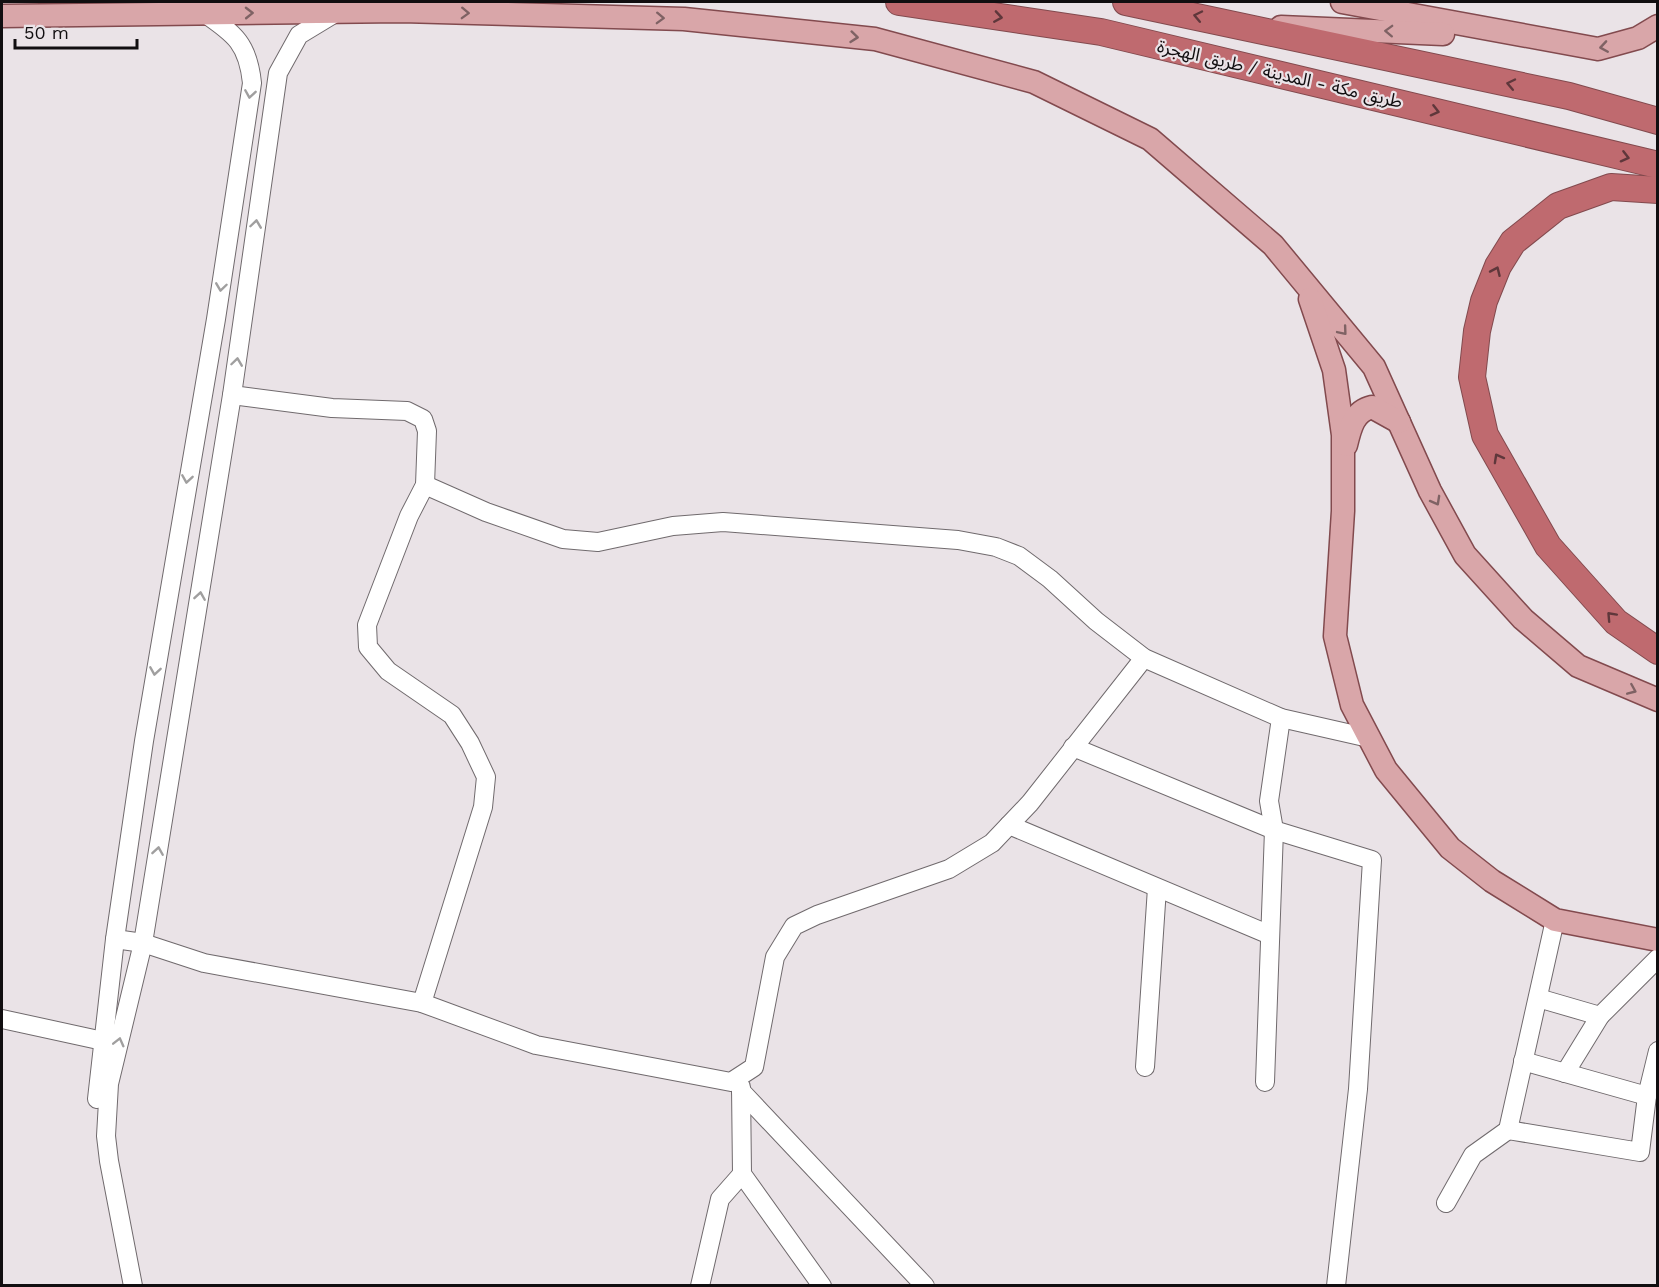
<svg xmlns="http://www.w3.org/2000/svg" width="1659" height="1287" viewBox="0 0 1659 1287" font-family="'Work Sans','Noto Sans Arabic',sans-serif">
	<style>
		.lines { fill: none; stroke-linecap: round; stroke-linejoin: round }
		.minor-casing { stroke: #706a6d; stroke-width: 20 }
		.major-casing { stroke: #824a4e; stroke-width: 25 }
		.highway-casing { stroke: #824a4e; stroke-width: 28 }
		.minor { stroke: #fff; stroke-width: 18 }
		.major { stroke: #d9a6a9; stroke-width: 22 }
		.highway { stroke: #bf6a6f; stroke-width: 26 }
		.oneway { stroke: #7f6264 }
		.oneway2 { stroke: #5f373b }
		.oneway3 { stroke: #a09f9f }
		.labels { text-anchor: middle; stroke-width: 4.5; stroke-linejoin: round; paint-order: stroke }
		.street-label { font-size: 18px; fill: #110e10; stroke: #eae3e7 }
	</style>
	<rect width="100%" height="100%" fill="#eae3e7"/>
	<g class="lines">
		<g class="minor-casing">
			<g id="minor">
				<polyline points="232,395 332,408 407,411 423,419 427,431 425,485 409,516 367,625 368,647 388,671 452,715 470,743 486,777 483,807 422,1003"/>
				<polyline points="425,485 486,512 563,539 598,542 673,526 723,522 958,540 996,547 1019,556 1050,579 1096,621 1144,658 1281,718 1369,738"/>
				<polyline points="1073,747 1274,830 1372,860 1358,1089 1336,1286"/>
				<polyline points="1009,825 1270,935"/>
				<polyline points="115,939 143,943 204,963 422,1003 536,1045 731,1082 754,1067 775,957 794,926 817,915 949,869 992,843 1030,803 1144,658"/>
				<polyline points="1538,998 1600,1016 1565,1073"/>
				<polyline points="1600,1016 1658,958"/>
				<polyline points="2,1019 103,1041"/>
				<polyline points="1523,1061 1647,1096"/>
				<polyline points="1145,1067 1157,888"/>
				<polyline points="1265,1082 1274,830 1269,801 1281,718"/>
				<polyline points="741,1087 742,1174 822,1286"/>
				<polyline points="741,1091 925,1286"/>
				<path d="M 97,1099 L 115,939 L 144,741 L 216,319 L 252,83 C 248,44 235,34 204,13"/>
				<polyline points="1508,1130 1640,1152 1647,1096 1658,1051"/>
				<polyline points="1446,1203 1473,1155 1508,1130 1555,920"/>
				<polyline points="133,1286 109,1161 106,1136 109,1084 143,943 232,395 278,73 299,35 337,12"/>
				<polyline points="700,1286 720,1199 742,1174"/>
			</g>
		</g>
		<g class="major-casing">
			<g id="major">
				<polyline points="1342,2 1598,49 1638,38 1658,26"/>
				<polyline points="2,16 402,11 684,19 875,39 1034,82 1150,139 1273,245 1374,367 1430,491 1465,555 1523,619 1578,666 1658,700"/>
				<polyline points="1281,27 1443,34"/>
				<polyline points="1310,299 1334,370 1343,435 1343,511 1335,636 1352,705 1386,770 1450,848 1492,881 1555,920 1658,940"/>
				<path d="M 1346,445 C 1350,428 1354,411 1372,407 L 1399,422"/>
			</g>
		</g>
		<g class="highway-casing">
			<g id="highway">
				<polyline points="899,2 1101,32 1658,165"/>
				<polyline points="1126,2 1569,96 1658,121"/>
				<polyline points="1658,190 1611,187 1558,206 1513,242 1498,266 1484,301 1477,331 1472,377 1485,435 1548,546 1616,622 1658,651"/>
			</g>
		</g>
		<use href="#minor" class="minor"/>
		<use href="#major" class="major"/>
		<use href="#highway" class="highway"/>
	</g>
	<defs><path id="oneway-chevron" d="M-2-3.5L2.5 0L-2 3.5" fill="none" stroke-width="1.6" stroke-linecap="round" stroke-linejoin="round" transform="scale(1.5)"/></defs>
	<g class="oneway">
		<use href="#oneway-chevron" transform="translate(249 13) rotate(-1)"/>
		<use href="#oneway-chevron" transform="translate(465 13) rotate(2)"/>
		<use href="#oneway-chevron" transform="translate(660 18) rotate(2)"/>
		<use href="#oneway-chevron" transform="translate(1389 31) rotate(-178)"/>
		<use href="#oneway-chevron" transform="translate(854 37) rotate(6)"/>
		<use href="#oneway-chevron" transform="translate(1604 47) rotate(171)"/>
		<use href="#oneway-chevron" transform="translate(1343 331) rotate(50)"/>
		<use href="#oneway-chevron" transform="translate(1436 501) rotate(61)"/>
		<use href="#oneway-chevron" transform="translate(1632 690) rotate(23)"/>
	</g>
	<g class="oneway2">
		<use href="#oneway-chevron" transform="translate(1198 16) rotate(-168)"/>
		<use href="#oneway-chevron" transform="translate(998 17) rotate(9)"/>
		<use href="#oneway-chevron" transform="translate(1511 84) rotate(-168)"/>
		<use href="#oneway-chevron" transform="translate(1435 111) rotate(14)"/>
		<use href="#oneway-chevron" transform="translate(1625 157) rotate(14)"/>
		<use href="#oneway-chevron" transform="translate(1496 271) rotate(-66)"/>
		<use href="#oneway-chevron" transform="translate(1498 458) rotate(-119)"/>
		<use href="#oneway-chevron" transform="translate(1611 616) rotate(-133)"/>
	</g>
	<g class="oneway3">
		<use href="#oneway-chevron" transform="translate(250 94) rotate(99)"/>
		<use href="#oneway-chevron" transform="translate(256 224) rotate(-82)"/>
		<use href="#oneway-chevron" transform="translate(221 287) rotate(98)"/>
		<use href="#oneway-chevron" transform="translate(237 362) rotate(-82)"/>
		<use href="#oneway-chevron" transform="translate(187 479) rotate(99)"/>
		<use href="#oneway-chevron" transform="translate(200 596) rotate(-81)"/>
		<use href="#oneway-chevron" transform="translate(155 671) rotate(99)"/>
		<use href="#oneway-chevron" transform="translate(158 851) rotate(-81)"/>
		<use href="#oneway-chevron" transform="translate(119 1042) rotate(-76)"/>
	</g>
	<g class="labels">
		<g class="street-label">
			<text transform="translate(1280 74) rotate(13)" y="6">طريق مكة - المدينة / طريق الهجرة</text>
		</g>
	</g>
	<rect width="1659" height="1287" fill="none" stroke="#110e10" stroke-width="6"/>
	<path d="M15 39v9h122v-9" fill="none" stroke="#110e10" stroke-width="3"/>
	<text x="24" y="39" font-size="18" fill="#110e10" stroke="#eae3e7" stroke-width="4.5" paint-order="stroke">50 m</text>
</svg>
